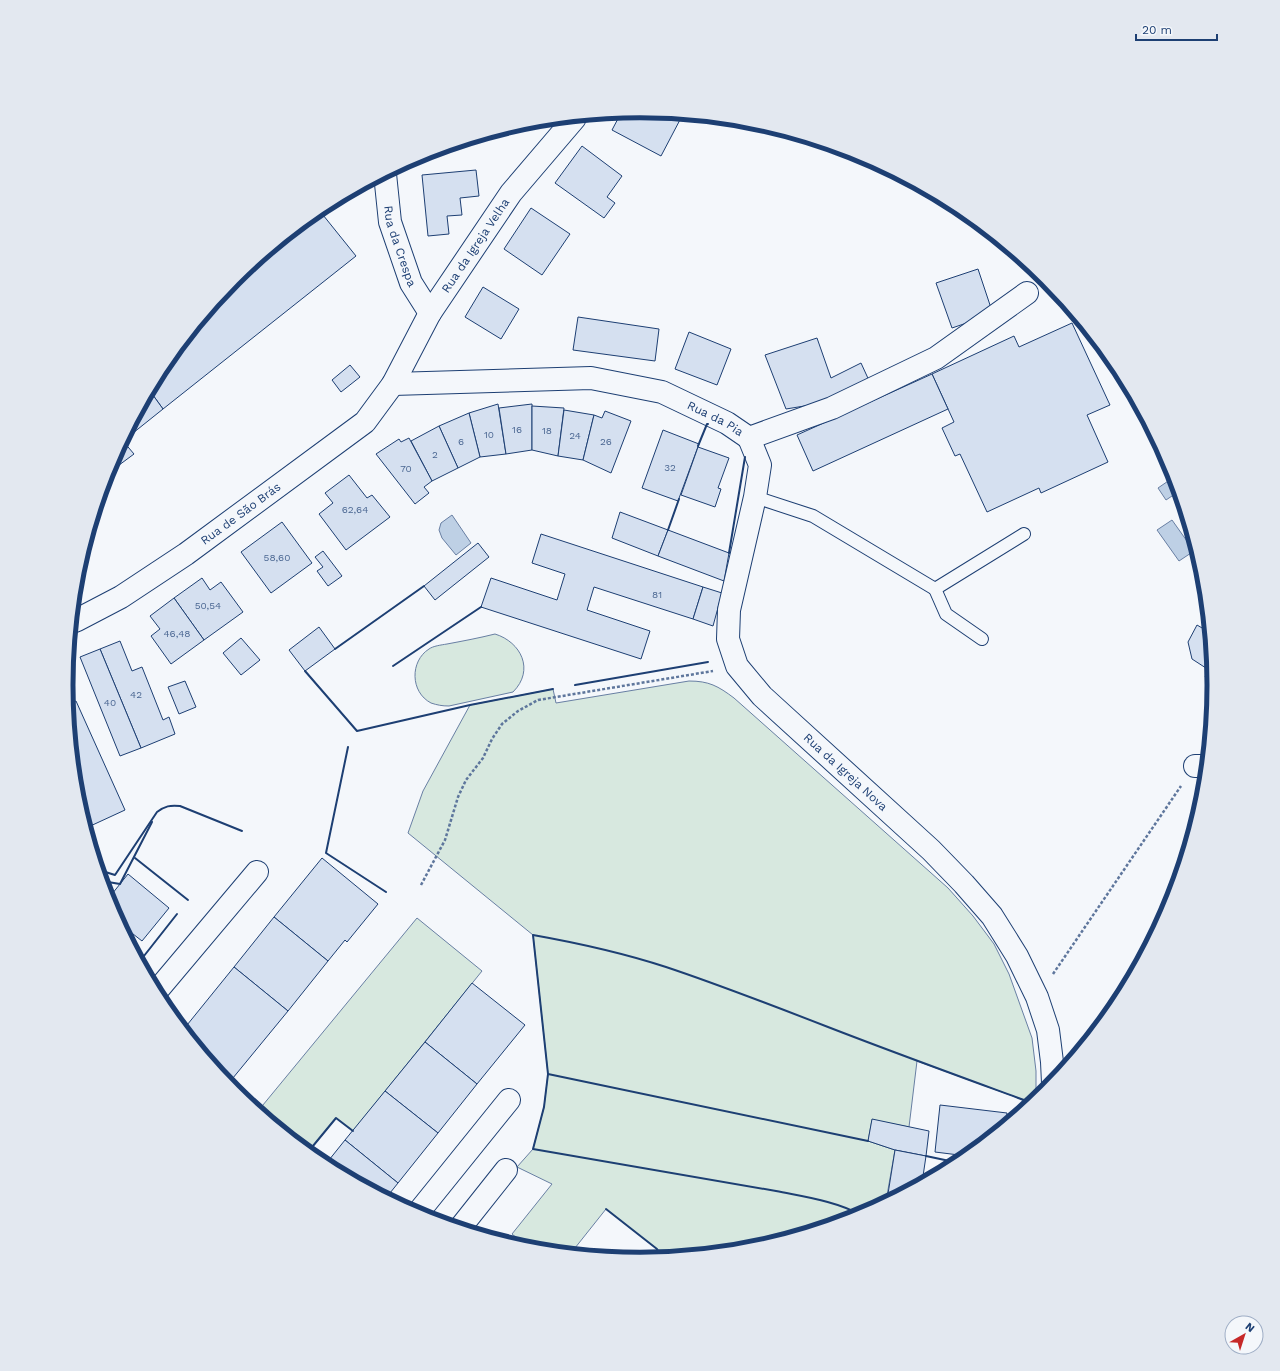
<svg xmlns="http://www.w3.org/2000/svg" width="1280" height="1371" viewBox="0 0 1280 1371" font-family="'Work Sans',sans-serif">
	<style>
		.green { fill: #d7e8df; stroke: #687fa3 }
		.water { fill: #bed0e5; stroke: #687fa3 }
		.building { fill: #d5e0f0; stroke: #1d3f73 }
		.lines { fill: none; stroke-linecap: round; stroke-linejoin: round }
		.service-casing { stroke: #1d3f73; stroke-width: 14 }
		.minor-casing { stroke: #1d3f73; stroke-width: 24 }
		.tertiary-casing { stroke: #1d3f73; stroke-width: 24 }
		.path { stroke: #5e769c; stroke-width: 2.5; stroke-dasharray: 3 2; stroke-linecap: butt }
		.service { stroke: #f4f7fb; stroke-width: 12 }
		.minor { stroke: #f4f7fb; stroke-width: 22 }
		.tertiary { stroke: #f4f7fb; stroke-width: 22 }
		.wall { stroke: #1d3f73; stroke-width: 2 }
		.labels { text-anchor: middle; stroke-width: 3; stroke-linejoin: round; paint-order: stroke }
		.number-label { font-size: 10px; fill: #4b6792 }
		.street-label { font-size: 12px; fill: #1d3f73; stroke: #f4f7fb }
		.rim { fill: none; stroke: #1d3f73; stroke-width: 5 }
	</style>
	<rect width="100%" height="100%" fill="#f4f7fb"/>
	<g class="green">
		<path d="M 495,634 C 521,642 535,670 513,692 L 449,706 C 442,706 437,705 431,703 C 410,692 410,661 429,649 C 433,646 441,645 447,644 C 463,641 479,638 495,634 Z"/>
		<path d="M 689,681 C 709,681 718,686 734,698 L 948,888 L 973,916 L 994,944 L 1009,974 L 1032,1038 L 1036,1071 L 1036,1100 L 1032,1103 L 917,1061 L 909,1127 L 872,1120 L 868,1141 L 895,1150 L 886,1201 L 859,1216 L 752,1249 L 667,1257 L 606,1209 L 571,1253 L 530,1249 L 512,1234 L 552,1184 L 517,1167 L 533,1149 L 544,1107 L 548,1074 L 533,935 L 408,833 L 423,791 L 470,705 L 553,689 L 556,703 Z"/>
		<polygon points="417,918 482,971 353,1131 336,1118 308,1152 258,1111"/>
	</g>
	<g class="water">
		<polygon points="1174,477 1178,492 1166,500 1158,488"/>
		<polygon points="452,515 471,543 456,555 442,538 439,530 441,523"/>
		<polygon points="1172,520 1194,551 1179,561 1157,530"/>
	</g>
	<g class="building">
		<polygon points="640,112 682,116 661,156 612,130 621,113"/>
		<polygon points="582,146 622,176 607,197 615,203 604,218 555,183"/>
		<polygon points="476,170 479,196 460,198 462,215 447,216 449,234 428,236 422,175"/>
		<polygon points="531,208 570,234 542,275 504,249"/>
		<polygon points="319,210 356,256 163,409 150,391 163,366 234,279"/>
		<polygon points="978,269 993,314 952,328 936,283"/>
		<polygon points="483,287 519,309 501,339 465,317"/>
		<polygon points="578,317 659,329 655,361 573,350"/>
		<polygon points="1072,323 1110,405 1087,415 1108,462 1041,493 1039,488 987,512 960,454 955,456 942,428 954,422 932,374 1014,336 1019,347"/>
		<polygon points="689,332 731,349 717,385 675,369"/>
		<polygon points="817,338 831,378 861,363 872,387 841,400 786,409 765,355"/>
		<polygon points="350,365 360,377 341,392 332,380"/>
		<polygon points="932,374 948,409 813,471 797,435"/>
		<polygon points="150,391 163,409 123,441 134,454 107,474 110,466"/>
		<polygon points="498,404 506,454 480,457 469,413"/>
		<polygon points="532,404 532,450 506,454 499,408"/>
		<polygon points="532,406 564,408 558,456 532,450"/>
		<polygon points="564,410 594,415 583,460 558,456"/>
		<polygon points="605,411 631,421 611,473 583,460 594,415 602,418"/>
		<polygon points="469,413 480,457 458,468 439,426"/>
		<polygon points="439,426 458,468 432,481 411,441"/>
		<polygon points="663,430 699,444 678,501 642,488"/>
		<polygon points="409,438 432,481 424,487 429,493 415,504 376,454 399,439 401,442"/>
		<polygon points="698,447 729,458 718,488 721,489 715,507 681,495"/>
		<polygon points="349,475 367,498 372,495 390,517 346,550 319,514 333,503 325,493"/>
		<polygon points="620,512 668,530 658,556 612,538"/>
		<polygon points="282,522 312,563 271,593 241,552"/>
		<polygon points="668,530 729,553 724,581 658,556"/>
		<polygon points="541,534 703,587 693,619 594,587 587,610 650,631 641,659 481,607 491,578 557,600 565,574 532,563"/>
		<polygon points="478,543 489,557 435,600 424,586"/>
		<polygon points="323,551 342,576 328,586 317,571 323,567 315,557"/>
		<polygon points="202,578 210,590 221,582 243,612 204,640 174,598"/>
		<polygon points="703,587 722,593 713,626 693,619"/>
		<polygon points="174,598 204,640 171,664 151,636 160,629 150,616"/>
		<polygon points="1197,625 1209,632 1214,683 1205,677 1209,670 1192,659 1188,642"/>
		<polygon points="319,627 335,649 305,671 289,650"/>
		<polygon points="241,638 260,660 241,675 223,653"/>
		<polygon points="120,641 132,671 142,667 163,720 169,717 175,734 141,748 100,649"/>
		<polygon points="100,649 141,748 120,756 80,657"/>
		<polygon points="185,681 196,707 179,714 168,687"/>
		<polygon points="66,689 67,689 73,702 76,701 125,810 86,828 77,797"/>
		<polygon points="322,858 378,904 347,942 345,940 328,961 274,917"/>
		<polygon points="128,874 169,908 142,941 119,923 108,899"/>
		<polygon points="274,917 328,961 288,1011 234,967"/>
		<polygon points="234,967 288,1011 228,1084 183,1030"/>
		<polygon points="472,983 525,1025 477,1084 425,1042"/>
		<polygon points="425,1042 477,1084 438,1133 385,1091"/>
		<polygon points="385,1091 438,1133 398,1183 345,1140"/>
		<polygon points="940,1105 1007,1113 1006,1124 967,1156 935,1152"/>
		<polygon points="872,1119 929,1131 926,1156 895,1150 868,1141"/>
		<polygon points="345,1140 398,1183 386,1198 325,1165"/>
		<polygon points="895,1150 926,1156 922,1183 888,1200 887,1200"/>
		<polygon points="657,1249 667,1257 649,1259"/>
	</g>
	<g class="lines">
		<g class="service-casing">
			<g id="service">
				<polyline points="755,497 813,516 935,589 1024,534"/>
				<polyline points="935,589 946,614 982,639"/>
			</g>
		</g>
		<g class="minor-casing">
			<g id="minor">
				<path id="s1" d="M 385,174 L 390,222 L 411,283 L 430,313"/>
				<path id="s2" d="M 393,384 L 591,378 L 662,392 L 727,423 L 749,438"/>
				<path id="s3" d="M 749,438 L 760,465 L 755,497 L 729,610 L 728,639 L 737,666 L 762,696 L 931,850 L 964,884 L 992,916 L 1017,956 L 1037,997 L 1048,1030 L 1052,1062 L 1053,1083"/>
				<polyline points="749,438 832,408 936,358 1027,293"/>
				<polyline points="1195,766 1206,766"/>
				<polyline points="156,992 257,872"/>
				<polyline points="417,1214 509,1100"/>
				<polyline points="460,1228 506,1170"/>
			</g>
		</g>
		<g class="tertiary-casing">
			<g id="tertiary">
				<path id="s4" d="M 72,622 L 77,620 L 121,597 L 186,554 L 365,422 L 393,384 L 430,313 L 511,193 L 575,118"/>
			</g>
		</g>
		<g class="path">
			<polyline points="421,885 445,840 458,797 466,780 483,758 492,739 502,724 518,711 538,700 713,671"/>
			<polyline points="1053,974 1181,786"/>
		</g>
		<use href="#service" class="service"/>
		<use href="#minor" class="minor"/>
		<use href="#tertiary" class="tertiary"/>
		<g class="wall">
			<polyline points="698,446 707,424 708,424"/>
			<polyline points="668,530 679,499"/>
			<polyline points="729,553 745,457"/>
			<polyline points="335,649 424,586"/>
			<polyline points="393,666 481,607"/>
			<polyline points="305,671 357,731 470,705 553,689"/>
			<polyline points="575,685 708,662"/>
			<polyline points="348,747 326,853 386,892"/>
			<polyline points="135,858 188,900"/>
			<path d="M 99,870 L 115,875 L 157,812 C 165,806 170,805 180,806 L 242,831"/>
			<polyline points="102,881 120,884 152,822"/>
			<polyline points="140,961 177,914"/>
			<path d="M 548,1074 L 544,1107 L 533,1149 L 776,1191 C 805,1197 836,1201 861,1215"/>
			<path d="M 868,1141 L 548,1074 L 533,935 C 578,943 623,953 666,967 C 720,985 774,1006 828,1027 C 895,1053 964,1078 1032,1103"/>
			<polyline points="308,1152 336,1118 353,1131"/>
			<polyline points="926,1156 959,1163"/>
			<polyline points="606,1209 657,1249"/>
		</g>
	</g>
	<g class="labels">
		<g class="number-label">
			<text x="517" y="433">16</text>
			<text x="547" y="434">18</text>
			<text x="489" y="438">10</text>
			<text x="575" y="439">24</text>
			<text x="461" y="445">6</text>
			<text x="606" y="445">26</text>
			<text x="435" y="458">2</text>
			<text x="670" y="471">32</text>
			<text x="406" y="472">70</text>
			<text x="355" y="513">62,64</text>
			<text x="277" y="561">58,60</text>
			<text x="657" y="598">81</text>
			<text x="208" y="609">50,54</text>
			<text x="177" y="637">46,48</text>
			<text x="136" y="698">42</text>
			<text x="110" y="706">40</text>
		</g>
		<g class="street-label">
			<text dy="4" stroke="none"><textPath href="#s1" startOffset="74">Rua da Crespa</textPath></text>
			<text dy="4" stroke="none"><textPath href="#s4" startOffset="564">Rua da Igreja Velha</textPath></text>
			<text dy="4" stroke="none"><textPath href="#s2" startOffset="330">Rua da Pia</textPath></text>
			<text dy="4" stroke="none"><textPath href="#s4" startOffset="201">Rua de São Brás</textPath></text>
			<text dy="4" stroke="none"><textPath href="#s3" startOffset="387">Rua da Igreja Nova</textPath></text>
		</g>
	</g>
	<path d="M0 0H1280V1371H0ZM73 685a567 567 0 1 1 1134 0a567 567 0 1 1-1134 0Z" fill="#e3e8f0" fill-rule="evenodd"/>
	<path class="rim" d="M73 685a567 567 0 1 1 1134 0a567 567 0 1 1-1134 0Z"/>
	<g transform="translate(1244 1335) rotate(39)"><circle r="19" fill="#f4f7fb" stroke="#9eadc5"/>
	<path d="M0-3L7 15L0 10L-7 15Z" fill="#c62828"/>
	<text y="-6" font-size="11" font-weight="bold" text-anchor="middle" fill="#1d3f73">N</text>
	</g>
	<path d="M1136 34v6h81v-6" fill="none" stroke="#1d3f73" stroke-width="2"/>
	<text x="1142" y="34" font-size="12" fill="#1d3f73" stroke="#f4f7fb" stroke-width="3" paint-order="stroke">20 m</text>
</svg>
